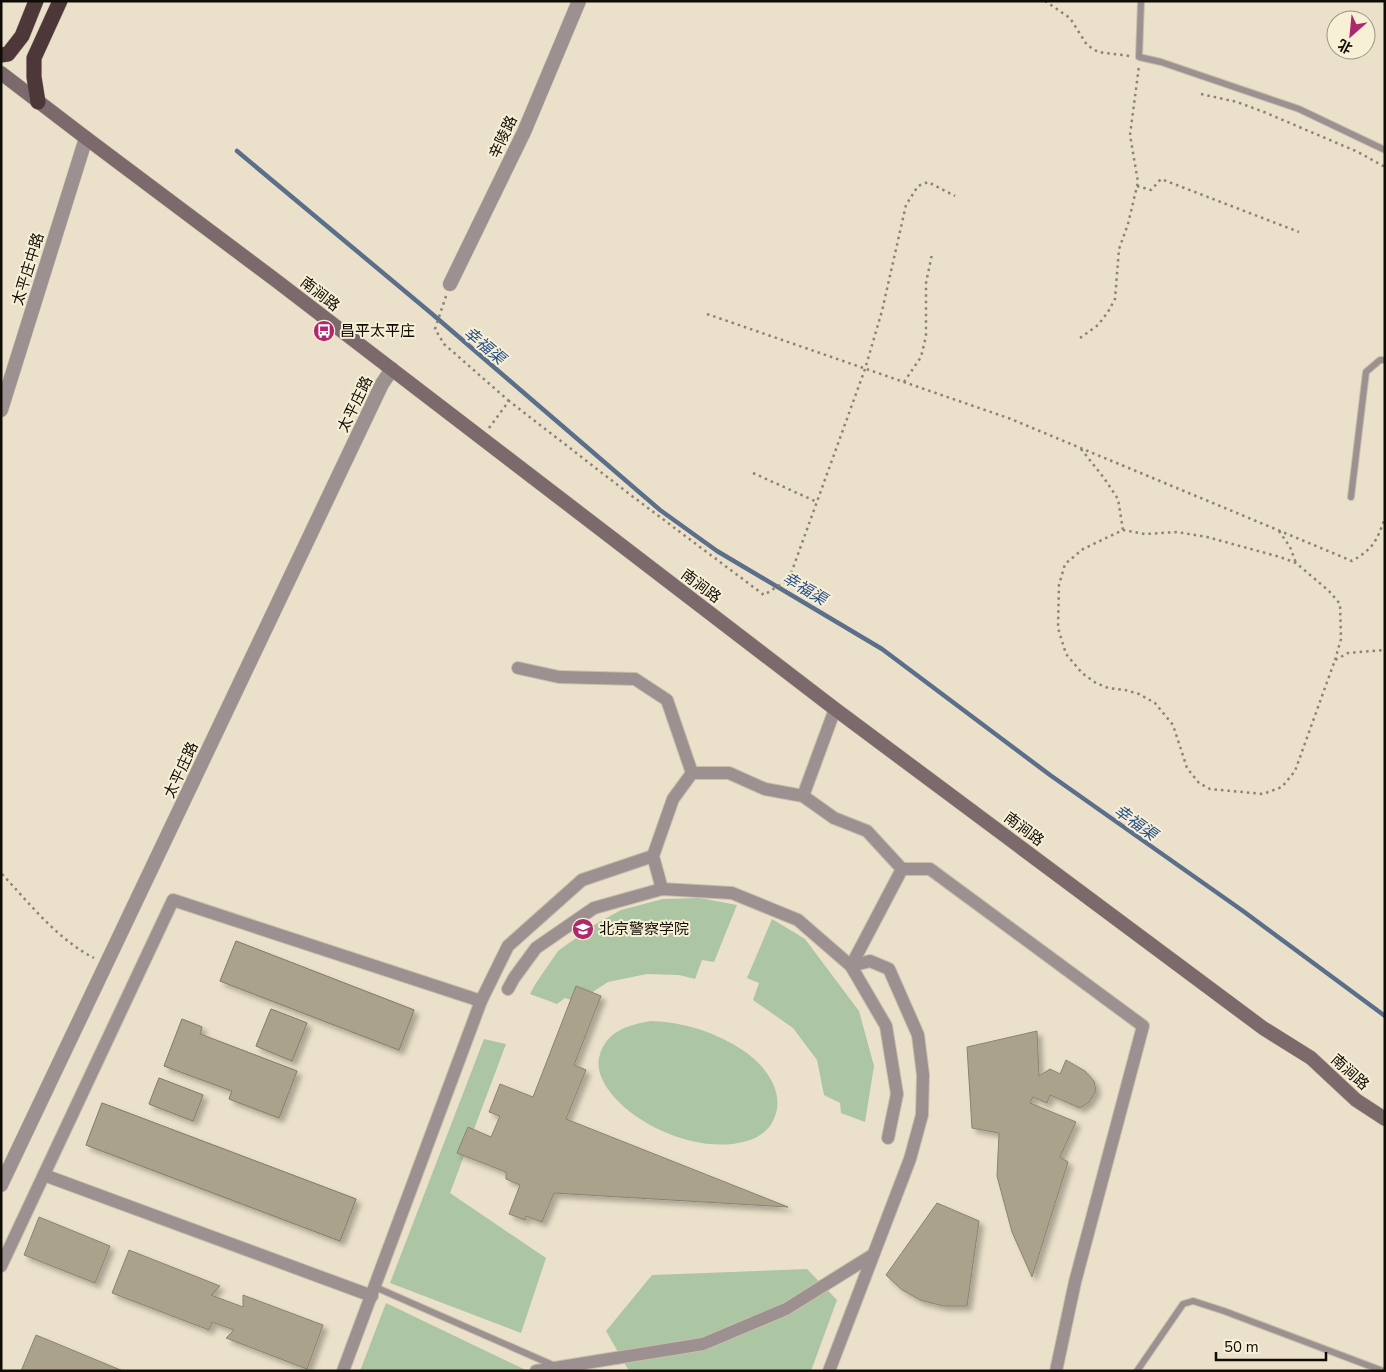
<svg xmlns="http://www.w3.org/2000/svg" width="1386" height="1372" viewBox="0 0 1386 1372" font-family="'Nunito Sans','Noto Sans SC',sans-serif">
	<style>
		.green { fill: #acc5a2 }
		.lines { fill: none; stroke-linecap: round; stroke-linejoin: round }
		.stream { stroke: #5b6f8b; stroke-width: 4.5 }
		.building { fill: #aba28c; stroke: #8c836e; filter: url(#shadow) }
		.service-casing { stroke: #c8bfaa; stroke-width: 8 }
		.minor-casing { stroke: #c8bfaa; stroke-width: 14 }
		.tertiary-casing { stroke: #c8bfaa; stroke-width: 15 }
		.secondary-casing { stroke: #c8bfaa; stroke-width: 15 }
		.motorway-casing { stroke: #c8bfaa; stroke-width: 16 }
		.path { stroke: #8b8474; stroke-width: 2.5; stroke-dasharray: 2.5 4; stroke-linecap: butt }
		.service { stroke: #9c9091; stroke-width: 6 }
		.minor { stroke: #9c9091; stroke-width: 12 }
		.tertiary { stroke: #9c9091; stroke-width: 14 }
		.secondary { stroke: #7b696b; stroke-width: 14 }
		.motorway { stroke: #4e3739; stroke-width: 15 }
		.labels { text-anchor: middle; stroke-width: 4; stroke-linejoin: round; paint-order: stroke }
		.street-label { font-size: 15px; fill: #0f0c05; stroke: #f8efd7 }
		.poi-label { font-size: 15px; fill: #0f0c05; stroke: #f8efd7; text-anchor: start }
		.water-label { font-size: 16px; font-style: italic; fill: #285087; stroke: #f8efd7 }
	</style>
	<defs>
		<filter id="shadow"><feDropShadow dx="4.5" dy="4.5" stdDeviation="2.5" flood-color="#0004"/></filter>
	</defs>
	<rect width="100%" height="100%" fill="#ebe1ca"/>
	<g class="green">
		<polygon points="700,898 737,905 714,962 702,960 695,979 679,975 647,974 608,982 577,1002 565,998 557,1004 530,994 536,983 558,951 594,925 621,910 663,899"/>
		<polygon points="772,919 805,939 859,1011 874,1066 865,1122 841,1113 840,1103 824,1095 817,1060 793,1028 753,1000 759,983 747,978"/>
		<path d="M 651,1021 C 684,1022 716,1032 744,1051 C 766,1066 787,1094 773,1121 C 768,1131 758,1138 747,1141 C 704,1154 644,1130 615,1098 C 606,1088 596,1073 599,1058 C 605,1031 628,1025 651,1021 Z"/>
		<polygon points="484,1039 506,1044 450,1193 546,1258 521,1333 390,1283"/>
		<polygon points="807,1269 837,1300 811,1371 629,1371 606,1331 652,1275"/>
		<polygon points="386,1303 528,1371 360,1371"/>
	</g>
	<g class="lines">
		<polyline class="stream" points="237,151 431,313 660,510 717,551 882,649 1050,775 1243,911 1385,1016"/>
	</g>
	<g class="building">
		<polygon points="236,941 414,1010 399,1050 220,981"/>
		<polygon points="236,941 414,1010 399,1050 220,981"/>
		<polygon points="576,986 601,996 574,1065 586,1070 566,1119 788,1207 554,1193 542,1222 526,1216 525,1220 509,1214 520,1185 506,1179 506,1172 457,1153 468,1127 491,1137 500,1116 489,1112 500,1084 533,1097"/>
		<polygon points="271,1009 307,1023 292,1061 256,1046"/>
		<polygon points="271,1009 307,1023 292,1061 256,1046"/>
		<polygon points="182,1019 202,1027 200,1034 297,1071 279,1118 229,1099 232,1091 164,1066"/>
		<polygon points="182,1019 202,1027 200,1034 297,1071 279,1118 229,1099 232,1091 164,1066"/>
		<polygon points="1037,1031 1039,1076 1050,1069 1060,1074 1066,1060 1085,1071 1094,1081 1096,1091 1089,1102 1080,1108 1050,1095 1047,1103 1033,1097 1030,1103 1076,1122 1060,1157 1068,1162 1032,1277 1012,1232 997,1176 999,1133 972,1128 967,1047"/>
		<polygon points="159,1078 203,1095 193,1121 149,1104"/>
		<polygon points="159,1078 203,1095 193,1121 149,1104"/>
		<polygon points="102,1103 356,1199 340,1241 86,1145"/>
		<polygon points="102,1103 356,1199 340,1241 86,1145"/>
		<polygon points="937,1203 979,1221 967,1306 943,1306 920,1300 901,1289 886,1275"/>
		<polygon points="39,1217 110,1246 95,1283 24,1255"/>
		<polygon points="129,1250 220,1286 211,1295 243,1307 243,1295 323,1325 307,1369 226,1338 234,1330 212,1322 209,1330 112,1293"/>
		<polygon points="36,1335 123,1371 21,1371"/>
	</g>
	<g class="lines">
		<g class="service-casing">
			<g id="service">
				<polyline points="1141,1 1139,57 1161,62 1299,109 1385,150"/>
				<polyline points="1351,497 1366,372 1380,360 1385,360"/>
				<polyline points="375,1287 555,1366"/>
				<polyline points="1137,1371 1183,1304 1193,1301 1224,1311 1383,1371"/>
			</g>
		</g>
		<g class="minor-casing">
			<g id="minor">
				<polyline points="518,668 559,677 635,679 667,700 692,773"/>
				<polyline points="803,796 835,709"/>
				<polyline points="902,869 930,869 1143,1026 1075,1282 1056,1371"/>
				<polyline points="662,889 653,856 673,799 692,773 729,773 765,789 803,796 834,818 867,831 902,869 851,966"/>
				<polyline points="508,989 514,978 536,948 594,908 662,889 732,893 798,920 851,966 886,1026 897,1094 888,1138"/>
				<polyline points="44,1175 372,1296"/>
				<polyline points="1,1266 173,900 481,1001"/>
				<polyline points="343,1371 481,1001 508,946 582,880 653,856"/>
				<polyline points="536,1371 703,1344 786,1309 871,1256"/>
				<polyline points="829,1371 910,1159 922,1115 923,1075 918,1035 889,969 870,961 851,966"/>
			</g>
		</g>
		<g class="tertiary-casing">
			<g id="tertiary">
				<polyline points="450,284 524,132 579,1"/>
				<polyline points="1,410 86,138"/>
				<polyline points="1,1185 382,384 392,369"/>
			</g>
		</g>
		<g class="secondary-casing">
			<polyline id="secondary" points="1,73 86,138 278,282 835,709 1263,1028 1311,1058 1356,1100 1385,1119"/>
		</g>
		<g class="motorway-casing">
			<g id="motorway">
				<polyline points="1,55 8,54 22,36 36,1"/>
				<polyline points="38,102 34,77 34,58 60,1"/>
			</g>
		</g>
		<g class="path">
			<polyline points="1045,1 1070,18 1087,45 1098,52 1130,56"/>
			<polyline points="1201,94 1237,102 1264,112 1358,152 1385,167"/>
			<polyline points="1137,186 1151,190 1161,179 1299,232"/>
			<polyline points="446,296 435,329 444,344 509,401"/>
			<path d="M 707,314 L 1011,419 L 1352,561 C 1374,548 1376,542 1385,518"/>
			<polyline points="1080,338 1098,325 1108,312 1115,299 1119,249 1128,224 1138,182 1130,135 1139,66"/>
			<polyline points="904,382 921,357 926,336 926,283 932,254"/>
			<polyline points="489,428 509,401 628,493 764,595 789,579 865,369 882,311 906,205 918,186 928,182 955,196"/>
			<polyline points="1081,449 1104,478 1118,499 1123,530"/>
			<polyline points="753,473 817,502"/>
			<polyline points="1279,531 1290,547 1296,563"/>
			<polyline points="1335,660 1341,639 1340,604 1329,591 1296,563 1280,557 1207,537 1177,532 1145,534 1123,530 1083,549 1065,564 1059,585 1058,628 1066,654 1082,673 1096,683 1108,688 1125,690 1139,694 1155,703 1173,725 1187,768 1199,783 1210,789 1263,794 1282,787 1295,771 1335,660 1348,653 1385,650"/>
			<path d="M 2,874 C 30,904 57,939 94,958"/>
		</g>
		<use href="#service" class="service"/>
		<use href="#minor" class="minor"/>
		<use href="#tertiary" class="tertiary"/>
		<use href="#secondary" class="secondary"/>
		<use href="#motorway" class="motorway"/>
	</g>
	<defs>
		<g id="bus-disc" transform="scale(1.125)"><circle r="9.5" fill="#ae286d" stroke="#f8efd7"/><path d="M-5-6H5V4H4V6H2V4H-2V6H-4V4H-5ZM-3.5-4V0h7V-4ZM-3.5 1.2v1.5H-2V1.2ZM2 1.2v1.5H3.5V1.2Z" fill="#fff"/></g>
		<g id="university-disc" transform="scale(1.125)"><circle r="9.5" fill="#ae286d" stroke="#f8efd7"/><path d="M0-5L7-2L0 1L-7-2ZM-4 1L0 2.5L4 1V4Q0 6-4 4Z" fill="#fff"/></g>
	</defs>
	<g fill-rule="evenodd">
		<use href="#bus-disc" x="324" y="331"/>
		<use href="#university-disc" x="583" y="929"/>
	</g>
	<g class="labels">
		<g class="street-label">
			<text transform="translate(503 137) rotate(-65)" y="5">辛陵路</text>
			<text transform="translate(28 269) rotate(-73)" y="5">太平庄中路</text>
			<text transform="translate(320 294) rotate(38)" y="5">南涧路</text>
			<text transform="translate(355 404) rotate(-64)" y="5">太平庄路</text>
			<text transform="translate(701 586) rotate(37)" y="5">南涧路</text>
			<text transform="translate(181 770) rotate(-65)" y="5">太平庄路</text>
			<text transform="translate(1024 829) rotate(37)" y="5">南涧路</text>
			<text transform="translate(1350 1072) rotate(42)" y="5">南涧路</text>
		</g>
		<g class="poi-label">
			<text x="340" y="336">昌平太平庄</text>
			<text x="599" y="934">北京警察学院</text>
		</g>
		<g class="water-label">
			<text transform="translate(485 345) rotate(40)" y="6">幸福渠</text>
			<text transform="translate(805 588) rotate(31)" y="6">幸福渠</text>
			<text transform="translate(1136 822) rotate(36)" y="6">幸福渠</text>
		</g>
	</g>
	<rect width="1386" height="1372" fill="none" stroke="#0f0c05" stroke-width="5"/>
	<g transform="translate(1351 35) rotate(207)"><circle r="24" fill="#f8efd7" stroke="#9b9483"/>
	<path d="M0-4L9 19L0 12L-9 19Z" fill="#ae286d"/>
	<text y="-8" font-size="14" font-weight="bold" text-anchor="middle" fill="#0f0c05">北</text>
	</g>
	<path d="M1216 1352v8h110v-8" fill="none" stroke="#0f0c05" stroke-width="2.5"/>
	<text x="1224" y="1352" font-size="15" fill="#0f0c05" stroke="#f8efd7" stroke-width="4" paint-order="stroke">50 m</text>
</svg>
